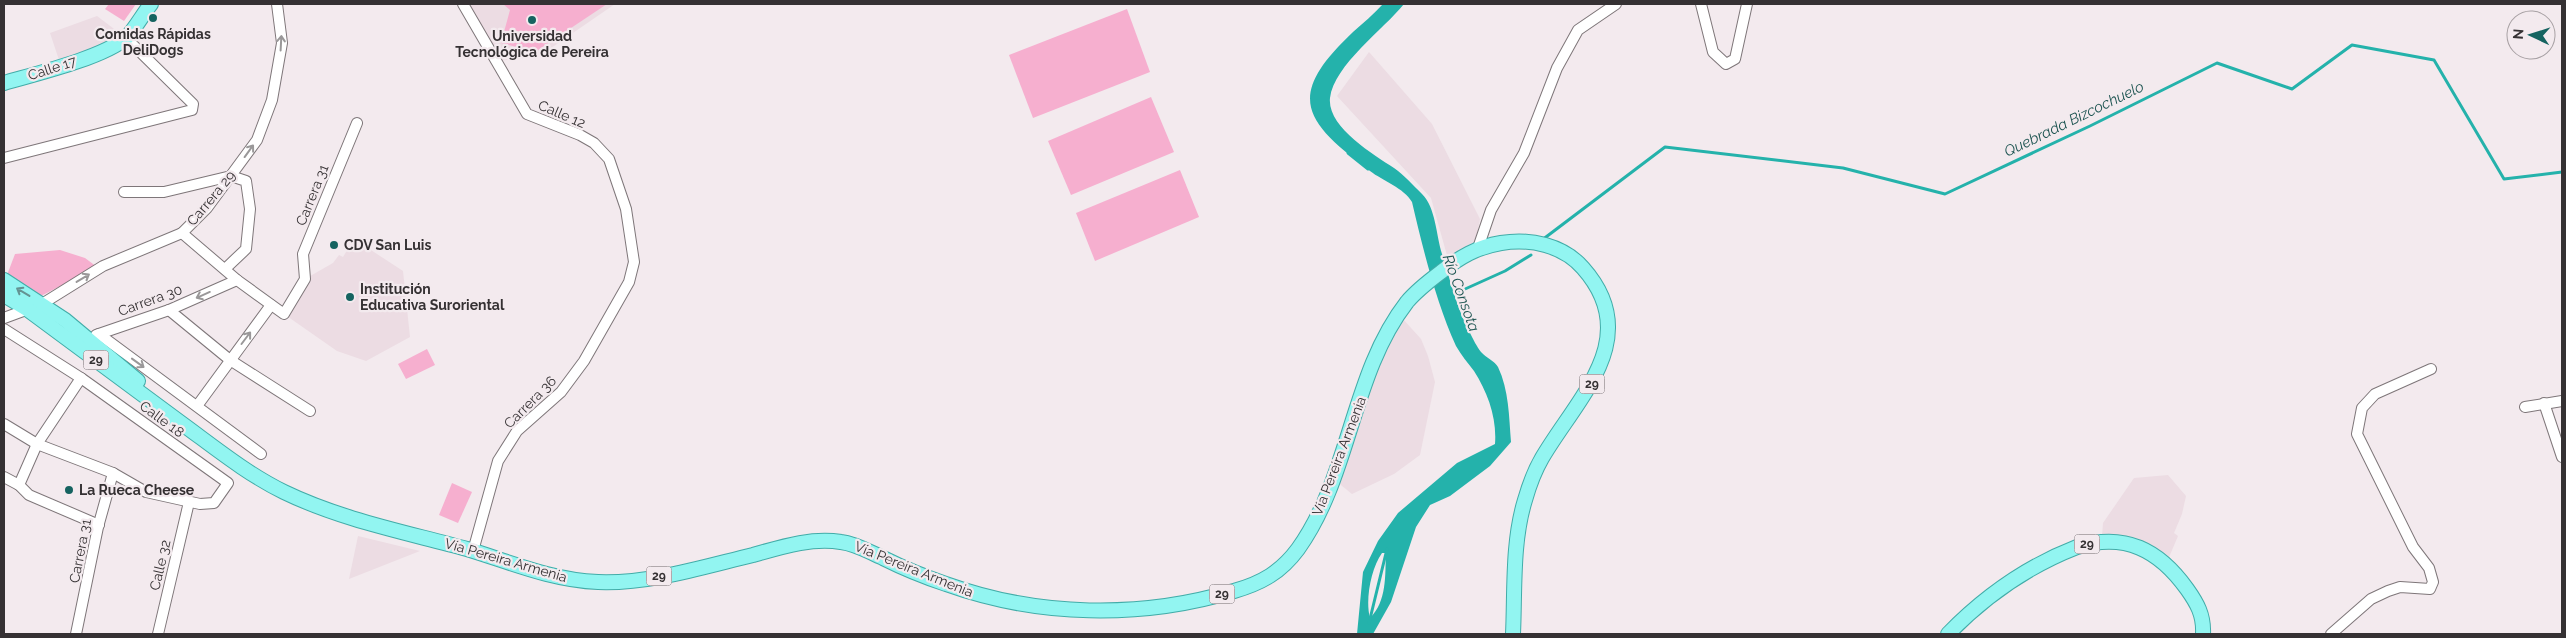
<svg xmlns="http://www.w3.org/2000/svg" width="2566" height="638" viewBox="0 0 2566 638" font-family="Raleway,sans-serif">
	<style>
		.built { fill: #ecdce3 }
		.green { fill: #f6afcf }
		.water { fill: #24b2ab; fill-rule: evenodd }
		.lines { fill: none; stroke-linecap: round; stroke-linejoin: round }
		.stream { stroke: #24b2ab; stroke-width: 3 }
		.minor-casing { stroke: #7e7679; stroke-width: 12 }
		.major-casing { stroke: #42aca8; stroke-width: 16 }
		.minor { stroke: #fff; stroke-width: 10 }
		.major { stroke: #92f5f1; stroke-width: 14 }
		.oneway { stroke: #9a9899 }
		.oneway2 { stroke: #649392 }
		.poi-dot { fill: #156360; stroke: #f3eaee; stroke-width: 2 }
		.labels { text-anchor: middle; stroke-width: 4.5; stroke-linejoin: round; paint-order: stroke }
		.shield { fill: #f3eaee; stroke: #6e686b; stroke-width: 1 }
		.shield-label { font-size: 12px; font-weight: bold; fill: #353133 }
		.poi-label { font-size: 14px; font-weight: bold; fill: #353133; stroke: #f3eaee; text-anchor: start }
		.street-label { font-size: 14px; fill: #353133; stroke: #f3eaee }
		.water-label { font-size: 15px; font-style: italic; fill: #1d5451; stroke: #f3eaee }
	</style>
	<rect width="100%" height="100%" fill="#f3eaee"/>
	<g class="built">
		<polygon points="463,4 615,4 538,57 497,61"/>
		<polygon points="97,16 126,38 61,66 50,33"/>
		<polygon points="1369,52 1432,124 1480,219 1475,246 1448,259 1431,198 1337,96"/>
		<polygon points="354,239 403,271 410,337 366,361 337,351 284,314 305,279 333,263 339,255 343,257"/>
		<polygon points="1402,318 1421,339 1428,356 1435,382 1420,455 1394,474 1352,494 1336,481 1385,348"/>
		<polygon points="2168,475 2186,496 2182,514 2174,533 2178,536 2167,562 2102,536 2103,523 2134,478"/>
		<polygon points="358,536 420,551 349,579"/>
	</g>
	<g class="green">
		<polygon points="109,4 136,4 124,21 105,9"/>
		<polygon points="503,4 607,4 535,52 501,43 510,10"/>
		<polygon points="1127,9 1150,72 1033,118 1009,55"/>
		<polygon points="1151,97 1174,152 1071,195 1048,141"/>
		<polygon points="1180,170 1199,217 1095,261 1076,213"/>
		<polygon points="60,250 85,258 97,267 41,296 7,275 15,254"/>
		<polygon points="427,349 435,365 406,379 398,364"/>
		<polygon points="452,483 472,492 458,523 439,515"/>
	</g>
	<path class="water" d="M 1383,4 L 1404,4 C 1384,29 1334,65 1330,98 C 1327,127 1373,154 1394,168 C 1404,175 1413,185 1422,194 C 1436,208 1436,235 1442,254 C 1450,279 1457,309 1470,333 C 1473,339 1477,347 1481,352 C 1486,358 1495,361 1498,367 C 1509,390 1509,417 1511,442 L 1490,466 L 1450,496 L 1430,505 L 1416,527 L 1391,602 L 1373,634 L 1357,634 L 1363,572 L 1378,541 L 1398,513 L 1457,463 L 1495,444 C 1497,418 1488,393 1474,371 C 1468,363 1461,355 1456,346 C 1436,302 1423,249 1412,202 C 1404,188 1383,181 1370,171 C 1303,121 1285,96 1353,32 C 1363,23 1374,14 1383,4 ZM 1382,553 L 1386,553 C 1385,576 1387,601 1370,618 C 1365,600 1371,568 1382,553 Z"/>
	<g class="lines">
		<g class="stream">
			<polyline points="1348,153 1368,169"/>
			<polyline points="1542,240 1665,147 1843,168 1945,194 2090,126 2217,63 2292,89 2352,45 2434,60 2504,179 2562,172"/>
			<polyline points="1454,294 1505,271 1531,255"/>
			<polyline points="1369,623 1387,549"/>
		</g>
		<g class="minor-casing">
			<g id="minor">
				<polyline points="463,4 527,114 580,135 594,143 609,159 626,209 634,262 629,282 584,361 561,392 517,431 498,461 473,551"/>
				<polyline points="1701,4 1713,52 1726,64 1735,59 1747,4"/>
				<polyline points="4,158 192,110 193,104 126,38"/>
				<polyline points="124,192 164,192 231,176 246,181 250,209 246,249 225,269"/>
				<polyline points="182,233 237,280 284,314 305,279 303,254 357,123"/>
				<polyline points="1478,248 1491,210 1524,153 1557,68 1578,30 1616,4"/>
				<polyline points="169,310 230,360 310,411"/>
				<polyline points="4,318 42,304 103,266 182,233 207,208 257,140 272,100 282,43 277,4"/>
				<polyline points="4,329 81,378 228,483 214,503 200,504 146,492 113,473 37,444 4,424"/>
				<polyline points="99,334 261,454"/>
				<polyline points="96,335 169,310 237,280"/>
				<polyline points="2544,403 2562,457"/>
				<polyline points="197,406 271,305"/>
				<polyline points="2525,407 2562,401"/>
				<polyline points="4,477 19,485 29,495 99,525"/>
				<polyline points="19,485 37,444 81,378"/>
				<polyline points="76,634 98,527 113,473"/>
				<polyline points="158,634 189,502"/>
				<polyline points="2331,634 2371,599 2388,591 2400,587 2430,589 2433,582 2429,568 2413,547 2357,434 2362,408 2375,394 2431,369"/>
			</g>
		</g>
		<g class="major-casing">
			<g id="major">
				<path d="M 4,83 C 35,74 102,58 126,38 C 135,29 143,14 151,4"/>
				<polyline points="4,280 65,320 138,381"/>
				<path d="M 4,295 L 27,309 C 78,347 129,385 181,423 C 214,447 247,474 284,492 C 342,520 405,532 467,549 C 510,562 551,580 598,582 C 649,584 703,567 753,555 C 781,547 812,537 841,542 C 857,544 869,552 883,558 C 903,568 925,577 946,584 C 1038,617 1140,619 1234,591 C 1262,583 1281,572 1298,549 C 1351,475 1351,374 1407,302 C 1417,290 1429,281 1441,272 C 1460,257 1477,247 1501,243 C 1530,238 1563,245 1583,268 C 1645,338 1577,398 1542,458 C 1535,470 1529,486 1525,500 C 1512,542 1515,591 1513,634"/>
				<path d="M 1948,634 C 1985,596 2028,566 2077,547 C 2125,532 2159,550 2187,589 C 2197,603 2204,615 2203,634"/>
			</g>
		</g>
		<use href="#minor" class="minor"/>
		<use href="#major" class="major"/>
	</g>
	<defs><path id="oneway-shaft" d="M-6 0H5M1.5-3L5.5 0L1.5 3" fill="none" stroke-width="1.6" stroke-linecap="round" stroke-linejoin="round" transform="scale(1.25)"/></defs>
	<g class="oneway">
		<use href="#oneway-shaft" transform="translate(281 43) rotate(-87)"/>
		<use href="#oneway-shaft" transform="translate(249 151) rotate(-54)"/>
		<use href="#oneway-shaft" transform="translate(83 278) rotate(-31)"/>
		<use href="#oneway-shaft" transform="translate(203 295) rotate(156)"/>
		<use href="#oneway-shaft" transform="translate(246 338) rotate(-53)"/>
		<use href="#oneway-shaft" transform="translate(138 363) rotate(36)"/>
	</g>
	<use class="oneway2" href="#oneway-shaft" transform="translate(23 292) rotate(-149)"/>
	<g class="poi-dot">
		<circle cx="153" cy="18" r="5"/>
		<circle cx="532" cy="20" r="5"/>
		<circle cx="334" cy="245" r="5"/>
		<circle cx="350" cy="297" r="5"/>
		<circle cx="69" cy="490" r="5"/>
	</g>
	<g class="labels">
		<g class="shield">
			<rect x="83.5" y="350.5" width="25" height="19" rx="4"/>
			<rect x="1579.5" y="374.5" width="25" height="19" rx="4"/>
			<rect x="2074.5" y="534.5" width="25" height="19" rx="4"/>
			<rect x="646.5" y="566.5" width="25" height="19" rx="4"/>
			<rect x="1209.5" y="584.5" width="25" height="19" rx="4"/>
		</g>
		<g class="shield-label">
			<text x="96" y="364">29</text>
			<text x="1592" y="388">29</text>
			<text x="2087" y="548">29</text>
			<text x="659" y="580">29</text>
			<text x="1222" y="598">29</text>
		</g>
		<g class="poi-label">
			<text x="153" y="39" text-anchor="middle">Comidas Rápidas<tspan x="153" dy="16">DeliDogs</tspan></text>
			<text x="532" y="41" text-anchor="middle">Universidad<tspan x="532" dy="16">Tecnológica de Pereira</tspan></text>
			<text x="344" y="250">CDV San Luis</text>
			<text x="360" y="294">Institución<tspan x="360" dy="16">Educativa Suroriental</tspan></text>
			<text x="79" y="495">La Rueca Cheese</text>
		</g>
		<g class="street-label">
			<text transform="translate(52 68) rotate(-18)" y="5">Calle 17</text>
			<text transform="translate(562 114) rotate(23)" y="5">Calle 12</text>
			<text transform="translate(312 195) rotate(-68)" y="5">Carrera 31</text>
			<text transform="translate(211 198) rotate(-50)" y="5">Carrera 29</text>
			<text transform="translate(150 300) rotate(-20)" y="5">Carrera 30</text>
			<text transform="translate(530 402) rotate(-45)" y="5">Carrera 36</text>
			<text transform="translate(162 419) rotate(36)" y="5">Calle 18</text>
			<text transform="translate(1339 456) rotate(-69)" y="5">Vía Pereira Armenia</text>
			<text transform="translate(80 551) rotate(-79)" y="5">Carrera 31</text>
			<text transform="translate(506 560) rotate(16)" y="5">Vía Pereira Armenia</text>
			<text transform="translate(160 565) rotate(-77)" y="5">Calle 32</text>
			<text transform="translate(914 569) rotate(22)" y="5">Vía Pereira Armenia</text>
		</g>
		<g class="water-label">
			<text transform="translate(2074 119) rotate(-26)" y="5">Quebrada Bizcochuelo</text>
			<text transform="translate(1461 293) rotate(70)" y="5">Río Consota</text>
		</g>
	</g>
	<rect width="2566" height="638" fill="none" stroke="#353133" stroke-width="10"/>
	<g transform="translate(2531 35) rotate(274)"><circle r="24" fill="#f3eaee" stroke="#a7a0a3"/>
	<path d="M0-4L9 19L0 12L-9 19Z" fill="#156360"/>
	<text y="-8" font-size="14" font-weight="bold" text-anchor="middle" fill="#353133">N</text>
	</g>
</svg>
